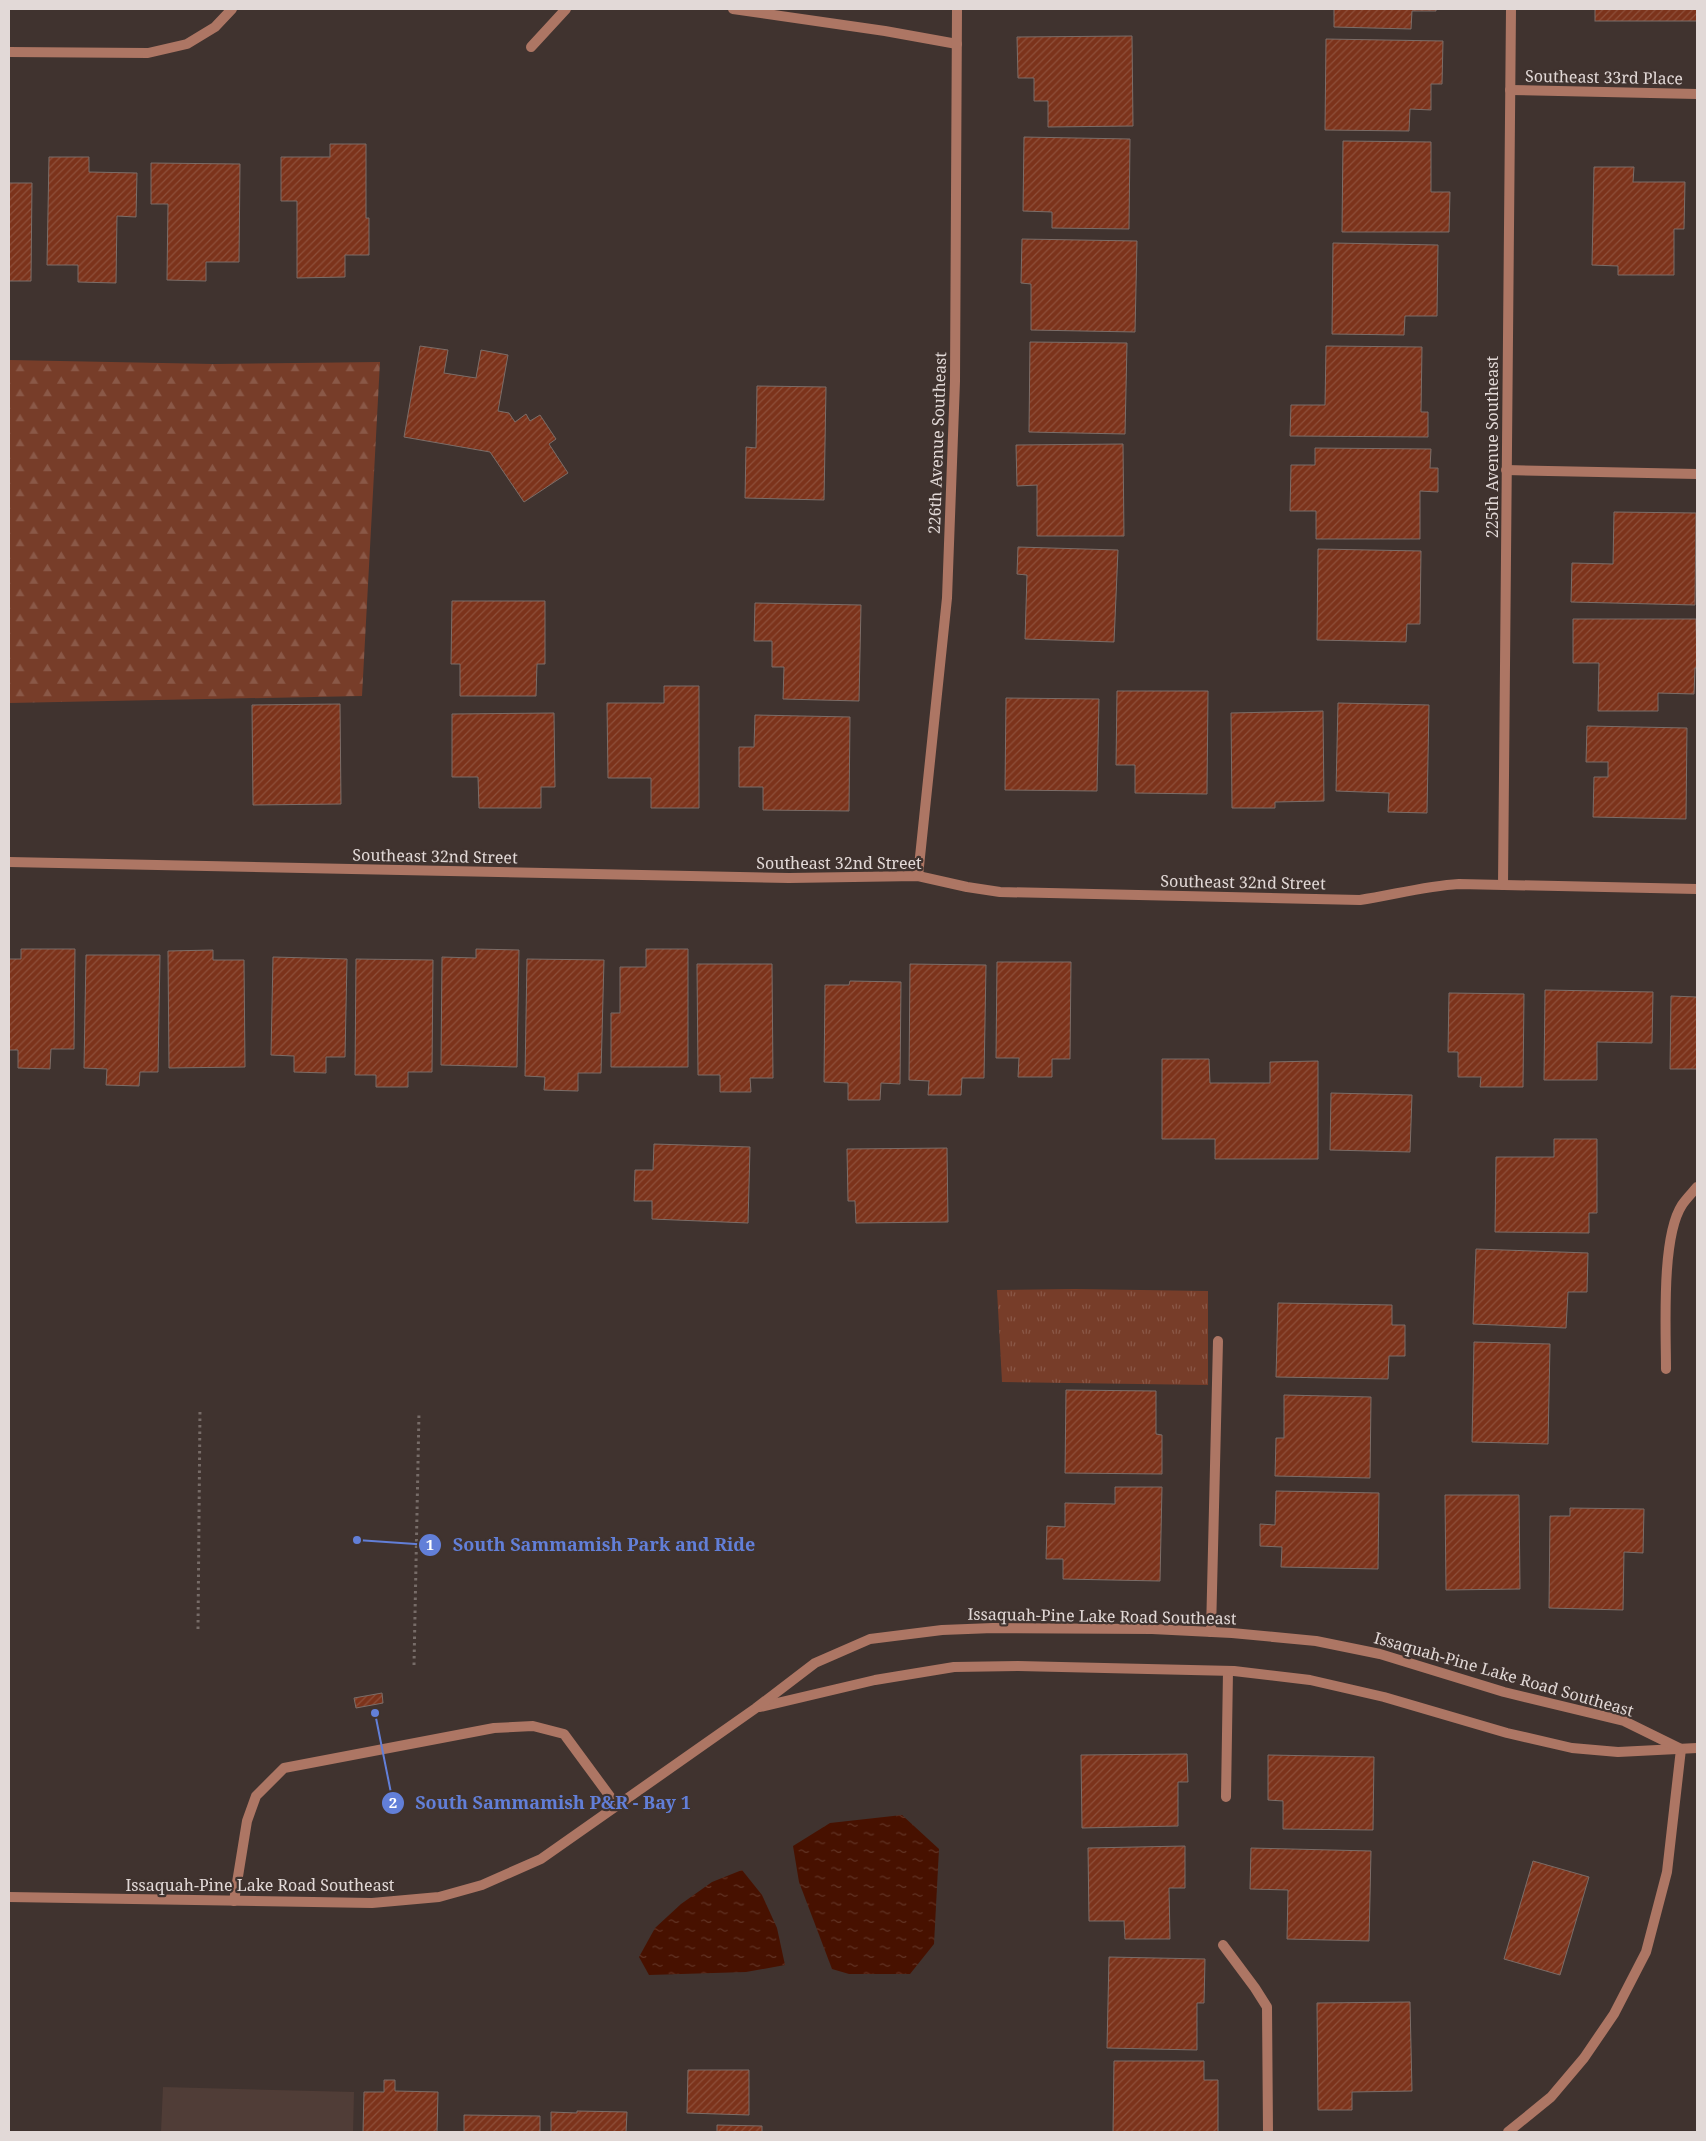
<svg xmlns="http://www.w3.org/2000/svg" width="1706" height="2141" viewBox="0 0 1706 2141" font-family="'Noto Serif',serif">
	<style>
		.built { fill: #503d37 }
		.grass { fill: url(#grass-tufts) }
		.forest { fill: url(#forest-firs) }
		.water { fill: url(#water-ripples) }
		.building { fill: url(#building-hatch); stroke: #7b6d68 }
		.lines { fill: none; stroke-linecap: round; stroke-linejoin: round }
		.path { stroke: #776c68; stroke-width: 3; stroke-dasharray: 2.5 4; stroke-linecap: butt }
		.service { stroke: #ad7664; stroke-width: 10 }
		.minor { stroke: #ad7664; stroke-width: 10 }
		.tertiary { stroke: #ad7664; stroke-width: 10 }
		.labels { text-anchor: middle; stroke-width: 4.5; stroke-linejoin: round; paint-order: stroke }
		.street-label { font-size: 16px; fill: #e2d9d7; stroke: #40332f }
		.leader { fill: none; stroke: #627fd8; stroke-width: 2 }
		.callout-dot { fill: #627fd8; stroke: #40332f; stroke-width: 2 }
		.mark-label { font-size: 15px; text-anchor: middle; font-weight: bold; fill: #fff }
		.callout-label { font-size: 18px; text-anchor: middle; font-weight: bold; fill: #627fd8; stroke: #40332f; stroke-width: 4.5; stroke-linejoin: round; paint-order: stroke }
	</style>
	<defs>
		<pattern id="grass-tufts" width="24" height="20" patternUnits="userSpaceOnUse" patternTransform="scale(1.25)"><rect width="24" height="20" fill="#773d29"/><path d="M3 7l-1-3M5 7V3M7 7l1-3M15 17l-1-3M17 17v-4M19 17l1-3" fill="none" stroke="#8a5847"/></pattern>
		<pattern id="forest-firs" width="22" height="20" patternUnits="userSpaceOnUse" patternTransform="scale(1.25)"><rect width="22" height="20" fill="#773d29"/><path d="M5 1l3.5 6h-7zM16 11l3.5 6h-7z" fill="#8a5847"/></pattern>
		<pattern id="water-ripples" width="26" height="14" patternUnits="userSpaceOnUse" patternTransform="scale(1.25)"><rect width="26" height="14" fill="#471100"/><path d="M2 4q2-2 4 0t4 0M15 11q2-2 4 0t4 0" fill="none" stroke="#613324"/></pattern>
		<pattern id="building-hatch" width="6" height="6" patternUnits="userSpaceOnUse" patternTransform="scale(1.25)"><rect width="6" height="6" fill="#7c331b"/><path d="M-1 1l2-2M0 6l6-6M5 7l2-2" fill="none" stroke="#8e503b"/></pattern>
	</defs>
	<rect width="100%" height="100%" fill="#40332f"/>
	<polygon class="built" points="163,2087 354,2092 353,2132 161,2132"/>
	<polygon class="grass" points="1075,1289 1208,1291 1208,1385 1002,1382 997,1290"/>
	<polygon class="forest" points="9,360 213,364 380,362 362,696 9,703"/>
	<g class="water">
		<polygon points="902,1815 939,1849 934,1944 910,1974 849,1974 832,1969 799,1882 793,1846 830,1823"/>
		<polygon points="742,1870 762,1895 777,1928 785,1965 746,1972 649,1975 639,1957 655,1928 681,1904 712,1882"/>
	</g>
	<g class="building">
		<polygon points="1334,9 1436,9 1436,11 1412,11 1411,29 1334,27"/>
		<rect x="1595" y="9" width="102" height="12"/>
		<polygon points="1132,36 1133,126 1048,127 1048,101 1034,101 1034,78 1018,78 1017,37"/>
		<polygon points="1326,39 1443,41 1442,84 1431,84 1431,110 1410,109 1409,131 1325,130"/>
		<polygon points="1024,137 1130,139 1129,229 1052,228 1052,212 1023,211"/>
		<polygon points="1343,141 1431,142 1431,192 1450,192 1449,232 1342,232"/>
		<polygon points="330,144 366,144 366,218 369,218 369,255 345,255 345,277 297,278 297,201 281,201 281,157 330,157"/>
		<polygon points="49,157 89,157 89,172 137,173 136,217 117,216 116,283 78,282 78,265 47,265"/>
		<polygon points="151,163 240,164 239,262 206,262 206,281 167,280 168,204 151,204"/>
		<polygon points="1594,167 1634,167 1633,182 1685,182 1684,229 1674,229 1674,275 1618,275 1618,266 1592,265"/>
		<polygon points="9,183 32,183 31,281 9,281"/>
		<polygon points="1022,239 1137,241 1135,332 1031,330 1031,284 1021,283"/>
		<polygon points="1333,243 1438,245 1437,316 1405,316 1404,335 1332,334"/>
		<polygon points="1030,342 1127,343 1125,434 1029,432"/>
		<polygon points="420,346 448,350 444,373 476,378 481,350 508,355 498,411 509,413 515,422 526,414 530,421 540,415 556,439 549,444 568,473 524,502 490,452 404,437"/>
		<polygon points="1326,346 1422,347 1421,412 1428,412 1428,437 1290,436 1291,405 1325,405"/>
		<polygon points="757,386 826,387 824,500 745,498 746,447 756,448"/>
		<polygon points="1123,444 1124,536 1037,536 1037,485 1017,486 1016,445"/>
		<polygon points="1315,448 1431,449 1430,468 1438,468 1438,492 1420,491 1420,539 1316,539 1316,511 1290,511 1291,465 1315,465"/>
		<polygon points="1614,512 1696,513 1695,605 1571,602 1572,563 1613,564"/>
		<polygon points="1018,547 1118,550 1114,642 1025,639 1027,575 1017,574"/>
		<polygon points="1318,549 1421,551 1420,624 1407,624 1406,642 1317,640"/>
		<polygon points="452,601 545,601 545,664 537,664 536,696 460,696 460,664 451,664"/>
		<polygon points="755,603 861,605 859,701 783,699 784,667 772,667 772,641 754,641"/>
		<polygon points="1573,619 1696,619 1697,668 1695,668 1694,694 1658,693 1658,711 1598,711 1599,663 1573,663"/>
		<polygon points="664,686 699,686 699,808 651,808 651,778 608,778 607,703 664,703"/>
		<polygon points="1117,691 1208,691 1207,794 1135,793 1135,765 1116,765"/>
		<polygon points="1006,698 1099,699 1097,791 1005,790"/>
		<polygon points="1338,703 1429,705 1427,813 1388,812 1389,793 1336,791"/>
		<polygon points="340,704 341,804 253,805 252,705"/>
		<polygon points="1323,711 1324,801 1275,802 1275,808 1232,808 1231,713"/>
		<polygon points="554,713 555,787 541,787 541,808 479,808 478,777 452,777 452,714"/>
		<polygon points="755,715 850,717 849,811 763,810 763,787 739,787 739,747 754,747"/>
		<polygon points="1587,726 1687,728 1686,819 1593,817 1594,777 1608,777 1608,762 1586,762"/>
		<polygon points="21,949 75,949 74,1049 51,1049 50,1069 18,1068 18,1050 9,1050 9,959 21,959"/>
		<polygon points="476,949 519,950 517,1067 441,1065 442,957 476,958"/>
		<polygon points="646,949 688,949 688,1067 611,1067 611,1013 620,1013 620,967 646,967"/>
		<polygon points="213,950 213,960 244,960 245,1067 169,1068 168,951"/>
		<polygon points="86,955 160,955 158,1072 140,1072 139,1086 106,1085 107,1069 84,1068"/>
		<polygon points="273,957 347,959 345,1057 326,1057 326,1073 294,1072 294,1056 271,1055"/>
		<polygon points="356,959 433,960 432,1072 408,1072 408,1087 376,1087 376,1075 355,1075"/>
		<polygon points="527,959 604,960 601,1073 578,1073 578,1091 544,1090 545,1077 525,1076"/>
		<polygon points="997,962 1071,962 1070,1059 1052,1059 1052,1077 1018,1077 1019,1058 996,1058"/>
		<polygon points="697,964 772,964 773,1078 750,1078 751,1092 720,1092 720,1075 698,1075"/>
		<polygon points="910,964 986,965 984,1078 962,1078 961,1095 928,1095 929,1081 909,1080"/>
		<polygon points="850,981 901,982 900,1084 881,1083 880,1100 848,1100 848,1083 824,1082 825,985 849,985"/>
		<polygon points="1545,990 1653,992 1652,1043 1597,1042 1597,1080 1544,1080"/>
		<polygon points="1449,993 1524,994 1523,1087 1480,1087 1481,1077 1458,1077 1458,1052 1448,1052"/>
		<polygon points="1671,996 1697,997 1697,1069 1670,1069"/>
		<polygon points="1162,1059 1209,1059 1210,1083 1270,1083 1270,1062 1318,1061 1318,1159 1215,1159 1215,1139 1162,1139"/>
		<polygon points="1331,1093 1412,1095 1410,1152 1330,1150"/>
		<polygon points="1554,1139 1597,1139 1597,1213 1589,1213 1589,1233 1495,1232 1496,1157 1554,1157"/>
		<polygon points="654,1144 750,1147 748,1223 652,1219 652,1201 634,1201 635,1170 653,1170"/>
		<polygon points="947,1148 948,1222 856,1223 855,1201 848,1201 847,1149"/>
		<polygon points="1476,1249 1588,1253 1587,1292 1568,1292 1566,1328 1473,1324"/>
		<polygon points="1278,1303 1392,1305 1392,1325 1405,1325 1405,1356 1389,1356 1388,1379 1276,1377"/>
		<polygon points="1474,1342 1550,1344 1548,1444 1472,1442"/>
		<polygon points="1066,1390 1156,1391 1156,1434 1162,1435 1162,1474 1065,1473"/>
		<polygon points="1284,1395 1371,1397 1370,1478 1275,1476 1276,1438 1284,1438"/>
		<polygon points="1115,1487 1162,1487 1160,1581 1063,1579 1063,1559 1046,1559 1047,1526 1065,1527 1065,1503 1115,1504"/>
		<polygon points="1276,1491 1379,1493 1378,1569 1281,1567 1282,1547 1260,1546 1260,1524 1275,1525"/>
		<polygon points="1445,1495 1519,1495 1520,1589 1446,1590"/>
		<polygon points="1570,1508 1644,1509 1643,1553 1624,1552 1623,1610 1549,1608 1550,1516 1570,1516"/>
		<polygon points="382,1693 383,1703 356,1708 354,1698"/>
		<polygon points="1187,1754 1188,1782 1178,1782 1178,1826 1082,1828 1081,1755"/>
		<polygon points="1268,1755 1374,1757 1373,1830 1283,1829 1283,1801 1268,1800"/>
		<polygon points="1185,1846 1185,1888 1169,1888 1170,1939 1125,1939 1124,1921 1089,1921 1088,1848"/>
		<polygon points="1251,1848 1371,1851 1369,1941 1287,1939 1288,1890 1250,1889"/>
		<polygon points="1533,1861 1589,1877 1560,1975 1504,1959"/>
		<polygon points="1109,1957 1205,1959 1204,2003 1197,2003 1197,2050 1107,2048"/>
		<polygon points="1410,2002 1412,2091 1352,2092 1352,2110 1318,2110 1317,2003"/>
		<polygon points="1114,2061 1204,2061 1204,2080 1218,2080 1218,2132 1113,2132"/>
		<polygon points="688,2070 749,2070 749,2115 687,2113"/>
		<polygon points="384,2080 395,2080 395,2091 438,2092 437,2132 363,2132 364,2092 384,2092"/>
		<polygon points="577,2111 627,2112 626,2132 551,2132 551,2112 577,2113"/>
		<polygon points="464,2115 540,2116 540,2132 464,2132"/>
		<polygon points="717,2125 762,2126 762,2132 717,2132"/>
	</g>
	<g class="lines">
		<g class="path">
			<polyline points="198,1629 200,1409"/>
			<polyline points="414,1665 419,1412"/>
		</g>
		<g class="service">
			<polyline points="733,9 885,31 957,44"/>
			<polyline points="531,47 566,9"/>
			<polyline points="1506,470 1697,474"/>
			<polyline points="234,1901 247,1821 256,1796 284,1768 494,1728 533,1726 564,1734 617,1806"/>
		</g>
		<g class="minor">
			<polyline points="9,52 148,53 187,44 215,27 232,9"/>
			<polyline points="1510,90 1697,94"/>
			<path d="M 9,862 L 789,878 L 918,876 L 967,887 L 1000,892 L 1360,900 C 1393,895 1425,886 1459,884 L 1697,889"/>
			<polyline points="918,876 947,598 955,381 957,9"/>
			<polyline points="1503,885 1511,9"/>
			<path d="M 1666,1369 C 1666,1329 1661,1237 1682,1205 C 1686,1199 1692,1193 1697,1187"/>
			<polyline points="1211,1632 1218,1341"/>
			<polyline points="1226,1797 1228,1671"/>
			<polyline points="1223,1945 1255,1988 1267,2007 1268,2132"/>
			<polyline points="1508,2132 1551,2097 1584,2058 1614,2014 1646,1952 1667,1872 1681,1749"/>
		</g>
		<g class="tertiary">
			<polyline points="760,1707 875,1680 954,1667 1018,1666 1234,1671 1310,1680 1384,1697 1507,1733 1572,1748 1618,1752 1697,1748"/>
			<polyline points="9,1897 372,1903 439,1897 482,1885 541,1859 756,1708 815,1663 870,1639 942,1630 993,1628 1152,1629 1232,1633 1316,1641 1380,1654 1504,1692 1624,1721 1681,1749"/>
		</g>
	</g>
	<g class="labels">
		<g class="street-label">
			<text transform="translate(1604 77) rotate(1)" y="6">Southeast 33rd Place</text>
			<text transform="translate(937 443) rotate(-88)" y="6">226th Avenue Southeast</text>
			<text transform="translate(1492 447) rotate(-90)" y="6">225th Avenue Southeast</text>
			<text transform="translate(435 856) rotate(1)" y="6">Southeast 32nd Street</text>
			<text x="839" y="869">Southeast 32nd Street</text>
			<text transform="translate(1243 882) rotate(1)" y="6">Southeast 32nd Street</text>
			<text transform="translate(1102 1616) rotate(1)" y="6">Issaquah-Pine Lake Road Southeast</text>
			<text transform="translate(1504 1674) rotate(16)" y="6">Issaquah-Pine Lake Road Southeast</text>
			<text x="260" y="1891">Issaquah-Pine Lake Road Southeast</text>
		</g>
	</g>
	<path class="leader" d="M357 1540L430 1545M375 1713L393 1803"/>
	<g class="callout-dot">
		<circle cx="357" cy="1540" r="5"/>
		<circle cx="375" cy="1713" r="5"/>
		<circle cx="430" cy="1545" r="12"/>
		<circle cx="393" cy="1803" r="12"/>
	</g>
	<g class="mark-label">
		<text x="430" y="1550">1</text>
		<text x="393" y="1808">2</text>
	</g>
	<g class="callout-label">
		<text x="604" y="1551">South Sammamish Park and Ride</text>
		<text x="553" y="1809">South Sammamish P&amp;R - Bay 1</text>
	</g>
	<rect width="1706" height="2141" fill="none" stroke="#e2d9d7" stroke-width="20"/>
</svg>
